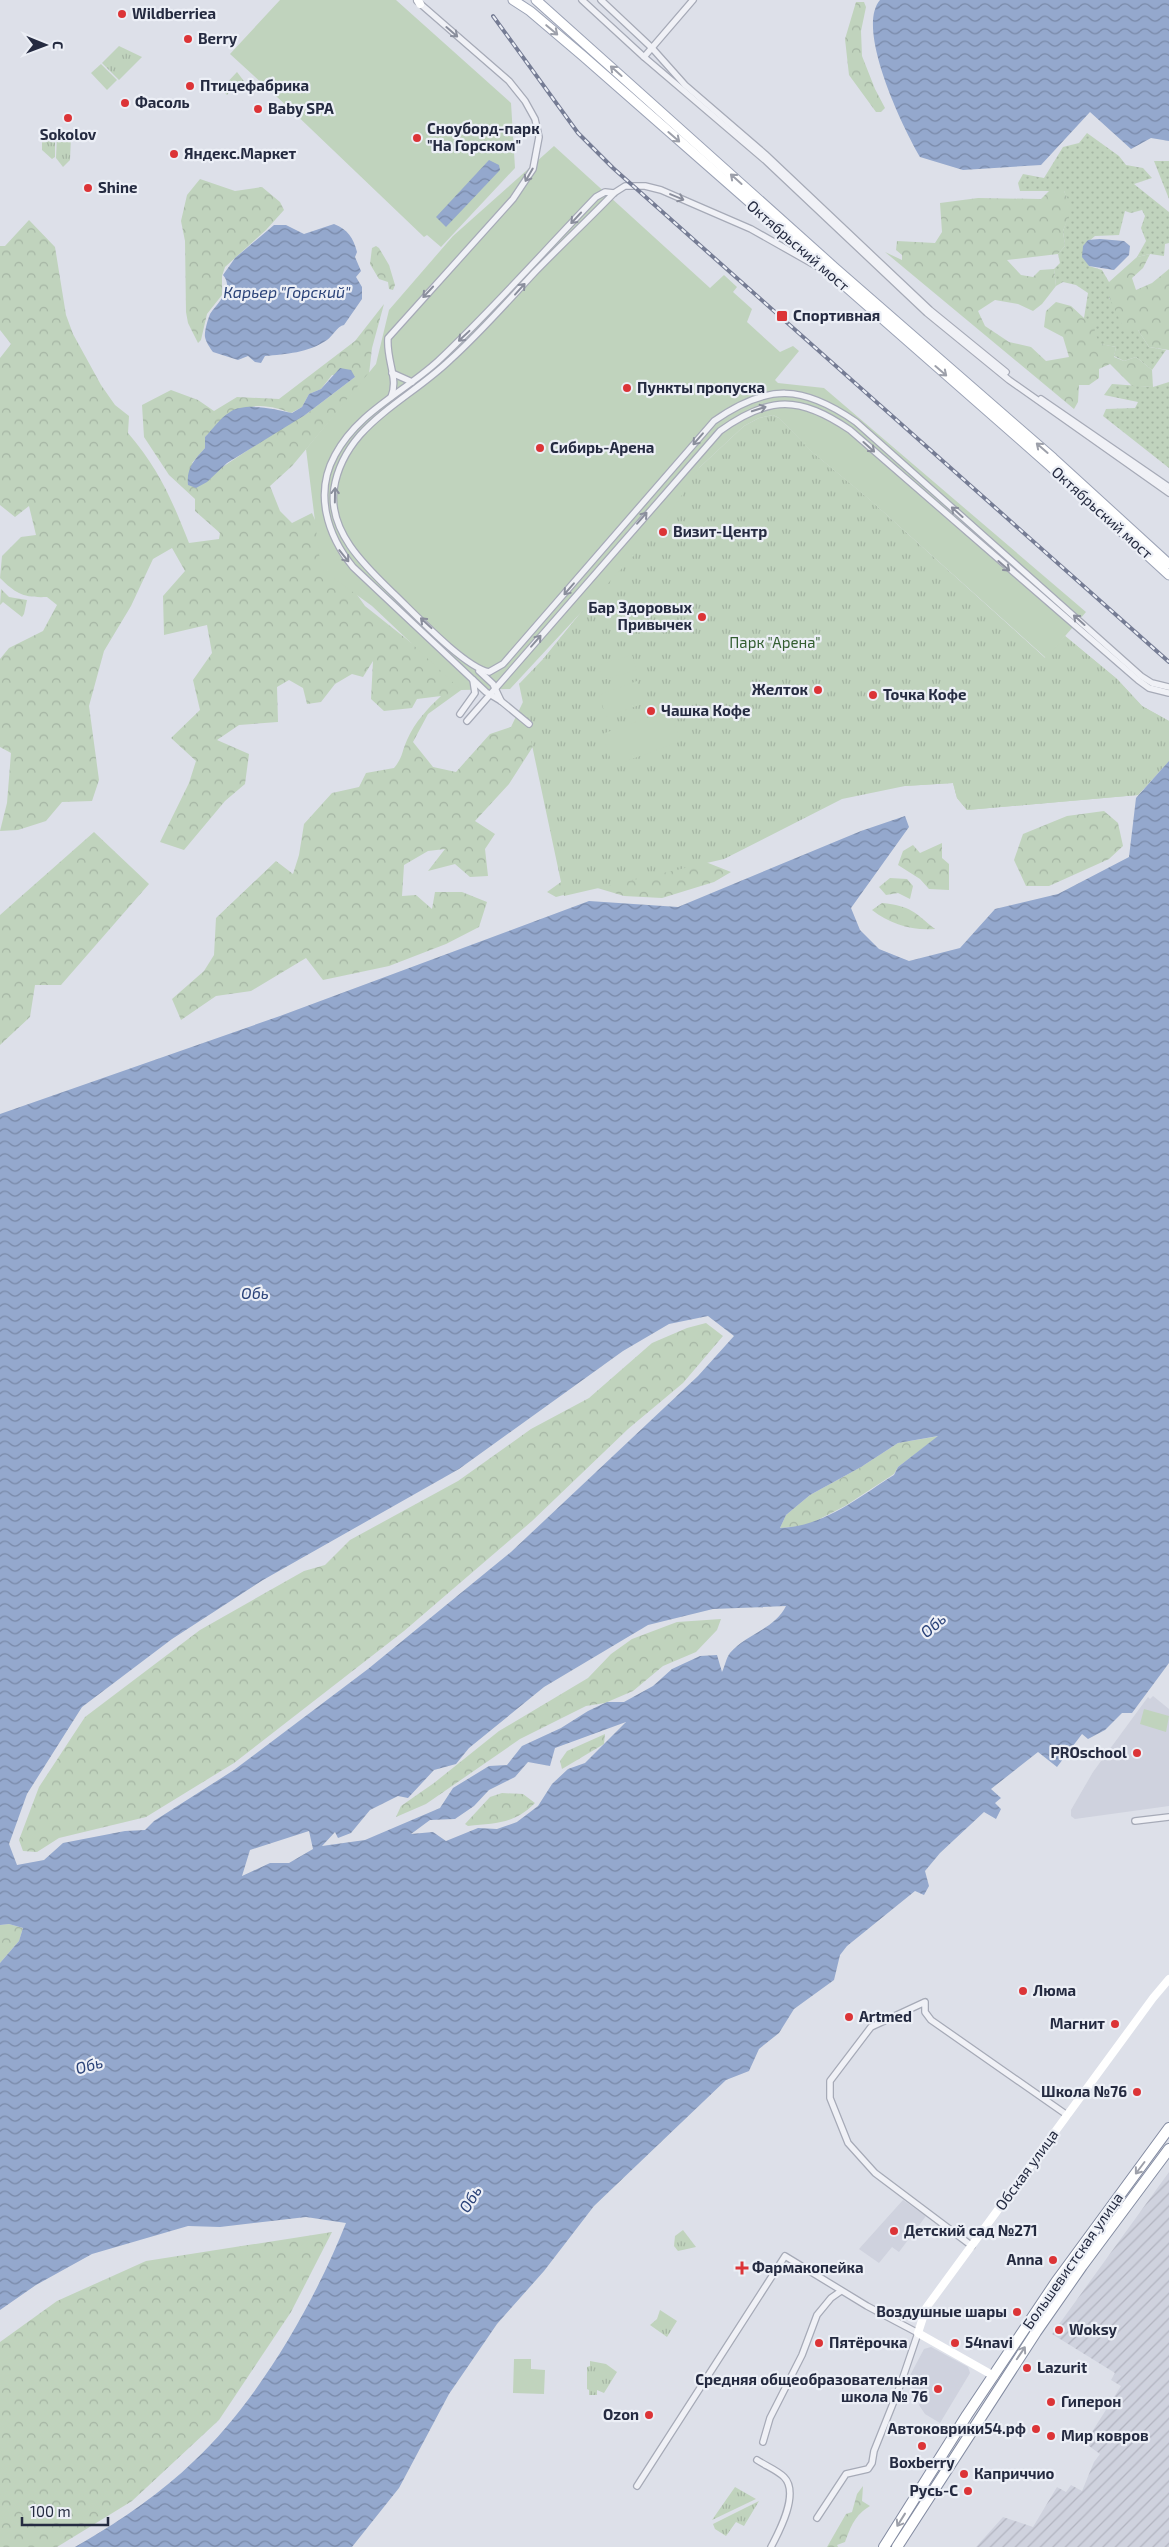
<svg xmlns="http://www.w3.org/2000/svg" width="1169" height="2547" viewBox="0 0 1169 2547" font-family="'Exo 2',sans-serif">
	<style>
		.built { fill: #cfd2de }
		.industrial { fill: url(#industrial-furrows) }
		.grass { fill: url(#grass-dots) }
		.forest { fill: url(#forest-crowns); fill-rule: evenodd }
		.park { fill: url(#park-tufts) }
		.garden { fill: #c0d3bd }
		.water { fill: url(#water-waves); fill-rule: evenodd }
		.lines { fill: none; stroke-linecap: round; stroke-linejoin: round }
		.street-casing { stroke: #a6aab7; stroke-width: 8 }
		.primary-casing { stroke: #9ba2b5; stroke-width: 11 }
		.highway-casing { stroke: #838ba1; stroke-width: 12 }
		.street { stroke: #f0f1f6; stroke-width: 5.5 }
		.secondary { stroke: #fff; stroke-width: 8 }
		.primary { stroke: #fff; stroke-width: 9 }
		.highway { stroke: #fff; stroke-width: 10 }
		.rail-casing { stroke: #757c94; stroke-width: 4 }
		.rail { stroke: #eceff6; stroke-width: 2; stroke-dasharray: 5.5; stroke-linecap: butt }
		.oneway { stroke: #9da0aa }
		.oneway2 { stroke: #8a8e9c }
		.poi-dot { fill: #dc3437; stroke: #eceff6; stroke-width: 2 }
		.labels { text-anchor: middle; stroke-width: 4.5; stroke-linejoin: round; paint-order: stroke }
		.poi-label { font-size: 15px; font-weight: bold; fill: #252b41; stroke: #eceff6; text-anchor: start }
		.street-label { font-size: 15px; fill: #252b41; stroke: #eceff6 }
		.park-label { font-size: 15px; fill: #335e31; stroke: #eceff6 }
		.water-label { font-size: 16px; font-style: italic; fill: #2b4379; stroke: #eceff6 }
	</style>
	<defs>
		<pattern id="industrial-furrows" width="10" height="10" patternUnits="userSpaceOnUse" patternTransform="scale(1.25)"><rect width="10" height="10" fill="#cfd2de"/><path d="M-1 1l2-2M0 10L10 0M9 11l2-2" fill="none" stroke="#b2b4c0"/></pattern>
		<pattern id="grass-dots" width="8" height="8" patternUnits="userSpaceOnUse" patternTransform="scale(1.25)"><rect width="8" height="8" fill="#c0d3bd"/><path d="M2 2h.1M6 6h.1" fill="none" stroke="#a5b5a4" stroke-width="1.8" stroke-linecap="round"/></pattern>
		<pattern id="forest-crowns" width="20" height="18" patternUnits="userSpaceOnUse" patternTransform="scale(1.25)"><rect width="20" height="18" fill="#c0d3bd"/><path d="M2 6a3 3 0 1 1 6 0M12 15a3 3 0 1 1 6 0" fill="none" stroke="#a5b5a4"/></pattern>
		<pattern id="park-tufts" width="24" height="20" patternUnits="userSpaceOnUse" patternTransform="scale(1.25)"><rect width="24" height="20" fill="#c0d3bd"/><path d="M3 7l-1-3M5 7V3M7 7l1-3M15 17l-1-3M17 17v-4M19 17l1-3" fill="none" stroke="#a5b5a4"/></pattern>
		<pattern id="water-waves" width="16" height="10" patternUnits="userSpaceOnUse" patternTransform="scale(1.25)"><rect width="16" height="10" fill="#94a8cd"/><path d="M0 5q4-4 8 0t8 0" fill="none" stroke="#7989a8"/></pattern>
	</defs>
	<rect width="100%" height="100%" fill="#dde0e9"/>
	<g class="built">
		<polygon points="1153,1696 1169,1709 1169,1806 1075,1819 1071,1816 1071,1810 1093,1772 1148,1697 1150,1699"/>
		<polygon points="903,2200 926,2216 899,2252 892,2247 879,2263 859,2249"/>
		<polygon points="931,2347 968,2367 970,2373 940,2423 925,2414 919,2405 924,2395 906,2383 924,2349"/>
	</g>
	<polygon class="industrial" points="1169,2172 1169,2547 976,2547 1003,2517 1033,2527 1057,2487 1066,2492 1071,2485 1082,2491 1094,2462 1100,2454 1085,2443 1121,2386 1111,2380 1115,2373 1052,2334"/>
	<g class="grass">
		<polygon points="1087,133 1119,156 1126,165 1143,168 1152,178 1134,184 1169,212 1169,243 1165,244 1164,256 1150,254 1137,257 1146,241 1141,228 1145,216 1142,210 1131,213 1125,211 1119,235 1095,236 1083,246 1089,266 1102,270 1109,282 1109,298 1138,330 1149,347 1166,350 1152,370 1136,357 1124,361 1114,356 1116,347 1100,344 1084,318 1088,293 1076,285 1063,282 1056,286 1054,269 1060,263 1058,254 1065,246 1063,231 1071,208 1064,191 1020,191 1018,183 1023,174 1044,178 1063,147 1079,143"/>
		<polygon points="1154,161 1169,161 1169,199"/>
		<polygon points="1169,382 1169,468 1103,416 1106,409 1135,408 1138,402 1104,395 1112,384 1153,387"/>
	</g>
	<g class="forest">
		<polygon points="856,2 864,2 866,7 861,31 862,56 875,89 885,108 881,112 876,112 849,75 845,39"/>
		<polygon points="200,179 235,191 262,187 280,202 284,210 266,230 225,267 222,276 222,295 207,314 201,340 198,343 188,323 186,312 185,241 181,221 187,195"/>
		<polygon points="1049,191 1064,191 1072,208 1063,231 1065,246 1058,254 1007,260 1021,275 1033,277 1040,270 1054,269 1056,286 1042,304 1033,311 1018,304 995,300 978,311 985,326 1009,342 1031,347 1046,361 1069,357 1063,337 1044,327 1046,311 1056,302 1071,306 1084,318 1097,322 1094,333 1101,344 1116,347 1114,357 1124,361 1136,357 1152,370 1153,387 1132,386 1110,364 1099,369 1099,378 1089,385 1079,385 1078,402 1074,409 885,252 902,260 902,255 896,250 897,241 935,243 942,232 940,203 978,198 1041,199"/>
		<path d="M 29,220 L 55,247 L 66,315 L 73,334 L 101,385 L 115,405 L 129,416 L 128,433 C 159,469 172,500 189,543 L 219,539 L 220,533 L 195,511 L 195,499 L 169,475 L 144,437 L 142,405 L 171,390 L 198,400 L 214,411 L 237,397 L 279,399 L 355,341 L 384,304 L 372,348 L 369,374 L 292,466 L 270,486 L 280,511 L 292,523 L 312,513 L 332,559 L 365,606 L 448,672 L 464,688 L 428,714 L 413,742 L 433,767 L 456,772 L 490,734 L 511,727 L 544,658 L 653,523 L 779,418 L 812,452 L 870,500 L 1045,658 L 1065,636 L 1117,679 L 1142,706 L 1169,721 L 1169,761 L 1138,795 L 967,810 L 957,798 L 953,783 L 905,786 L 918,759 L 693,857 L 731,872 L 714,882 L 662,898 L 624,896 L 594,887 L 556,897 L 547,892 L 561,882 L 595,692 L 532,748 L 509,784 L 475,821 L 495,834 L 485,849 L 488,876 L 470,877 L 455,864 L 428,871 L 445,849 L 428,851 L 404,865 L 402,896 L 416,895 L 432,909 L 435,892 L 462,892 L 487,902 L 479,927 L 446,944 L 389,966 L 323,980 L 306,958 L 251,991 L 216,996 L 181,1020 L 172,999 L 204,971 L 214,955 L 216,918 L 276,861 L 293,874 L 299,855 L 304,824 L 332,793 L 359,787 L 366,773 L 394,768 C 403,757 402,751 407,740 C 415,722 427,709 441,696 L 417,699 L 412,708 L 384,711 L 371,699 L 373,661 L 363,677 L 352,674 L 335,684 L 321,702 L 307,704 L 303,688 L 289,680 L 277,687 L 278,722 L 239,725 L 217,740 L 249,754 L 245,784 L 225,801 L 184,850 L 160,842 L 189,783 L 196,761 L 171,738 L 200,710 L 193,680 L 212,653 L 207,625 L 164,635 L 163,596 L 185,571 L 172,548 L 153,559 L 131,606 L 104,651 L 89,706 L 99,780 L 92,801 L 62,802 L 46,821 L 18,830 L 0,831 L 7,803 L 11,753 L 0,747 L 0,659 L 9,648 L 43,631 L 57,605 L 47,597 C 24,598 16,594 0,578 L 2,556 L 21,537 L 36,535 L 29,506 L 15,517 L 0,505 L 0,358 L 11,344 L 0,330 L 0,246 L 5,246 ZM 332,375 L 355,377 L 305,415 L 283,427 L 218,470 L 192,463 L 205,448 L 205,437 C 213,429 241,410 252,407 C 264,404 280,409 291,413 L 302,407 L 309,394 L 321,389 Z"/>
		<polygon points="376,246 379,248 389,265 395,285 393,290 389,289 388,282 379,279 370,264 372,248"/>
		<polygon points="1150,254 1143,268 1132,278 1136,290 1152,283 1169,269 1169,350 1149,347 1138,330 1124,329 1109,297 1109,282 1137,257"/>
		<polygon points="1,589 9,597 27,600 24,614 22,617 3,602 0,605"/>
		<polygon points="1104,811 1118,823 1123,846 1109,859 1049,886 1026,886 1014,860 1023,834 1067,816"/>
		<polygon points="94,832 149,884 61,985 35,985 30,1017 0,1045 0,915"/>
		<polygon points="942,843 942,858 949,864 949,890 929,889 920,879 898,865 903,851 913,845 920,853"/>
		<polygon points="890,878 907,879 913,886 910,899 898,893 886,895 879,887"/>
		<path d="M 882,903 C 911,906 914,912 935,929 C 912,931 890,924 872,910 Z"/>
		<polygon points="706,1323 723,1336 683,1383 628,1429 532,1521 404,1631 234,1763 146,1817 59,1838 37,1852 23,1851 19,1840 39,1787 85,1717 200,1630 304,1571 325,1565 350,1540 458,1481 531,1429 589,1398 652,1343 687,1328"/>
		<polygon points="939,1436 898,1467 894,1474 845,1506 806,1526 780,1528 786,1515 810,1495 861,1467 898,1443"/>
		<polygon points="721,1619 717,1630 696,1652 663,1666 633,1691 605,1703 586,1706 520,1739 426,1804 396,1817 401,1806 434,1783 499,1731 588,1678 611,1654 632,1639 677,1622"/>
		<polygon points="605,1734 604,1744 562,1769 560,1761 567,1751"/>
		<path d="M 502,1793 L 523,1794 L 535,1803 C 514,1824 497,1823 468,1826 L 465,1824 L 490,1797 Z"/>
		<polygon points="9,1924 23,1928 19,1941 0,1963 0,1925"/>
		<polygon points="332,2232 291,2312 219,2420 132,2501 57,2547 0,2547 0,2342 57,2301 146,2261"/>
		<path d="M 863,2486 L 862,2501 L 870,2506 C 855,2515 851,2526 845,2542 L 837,2545 L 838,2547 L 827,2547 L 846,2514 L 852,2512 L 857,2494 Z"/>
	</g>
	<g class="park">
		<polygon points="119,46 142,57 119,80 102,63"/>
		<polygon points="237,72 247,85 234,93 231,90 227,95 221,89"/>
		<polygon points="55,136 55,157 52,159 42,150 42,138 44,136"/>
		<polygon points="57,136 71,136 70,160 63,167 56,158"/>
		<polygon points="773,415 779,418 812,452 870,500 1045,658 1065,636 1117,679 1142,706 1169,721 1169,761 1138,795 967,810 957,798 953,783 905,786 842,799 724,859 564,896 519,684 544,658 700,467 744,426 759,418"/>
		<polygon points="683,2230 696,2247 678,2251 674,2246 675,2236"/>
		<polygon points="660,2310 677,2321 667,2337 650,2325 657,2319"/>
		<polygon points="590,2361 606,2364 617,2372 604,2393 597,2390 597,2395 589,2395 589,2390 587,2389 587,2367 590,2366"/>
		<polygon points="735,2487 756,2499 712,2520"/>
		<polygon points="759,2501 744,2526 736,2522 726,2536 715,2529 713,2524"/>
	</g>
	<g class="garden">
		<polygon points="280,0 396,0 511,103 515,168 441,247 427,235 424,237 288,107 230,54"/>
		<polygon points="101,64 117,80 107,90 91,73"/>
		<polygon points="554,146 710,288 724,275 737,287 733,292 752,309 747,322 780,352 793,346 799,351 775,380 778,383 824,388 1086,612 1046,658 870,500 812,452 779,418 773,415 759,418 744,426 700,467 664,523 510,689 461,690 372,606 321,569 306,449 376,364 389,310 453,236"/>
		<polygon points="632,655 637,670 603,680 598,665"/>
		<polygon points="637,681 645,703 606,717 599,695"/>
		<polygon points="669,710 681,741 613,766 602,734"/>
		<polygon points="1144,1709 1169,1716 1166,1732 1140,1724"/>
		<polygon points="514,2359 531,2359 531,2369 545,2370 544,2394 513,2393"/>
	</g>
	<g class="water">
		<path d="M 880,0 L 1169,0 L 1169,141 L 1151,138 L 1131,149 L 1090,112 L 1041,165 L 963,170 L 920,157 C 903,128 855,29 880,0 Z"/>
		<polygon points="489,160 499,165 500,170 446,227 436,217"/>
		<path d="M 334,224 C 348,230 353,237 357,252 L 355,257 L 361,271 L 356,277 L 362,287 L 362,299 L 344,325 C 337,326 333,336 327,340 C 308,353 286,354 265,356 L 261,363 L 255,362 L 248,356 L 238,360 L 213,352 C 210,348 206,342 205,337 C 204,332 208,319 210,314 C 217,303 235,289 223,275 L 235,258 L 274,225 L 286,225 L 304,234 Z"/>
		<polygon points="1100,239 1124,241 1130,246 1129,255 1114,270 1089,266 1082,257 1083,246 1088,240"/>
		<path d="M 340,368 L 351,370 L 355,377 L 305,415 L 227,463 L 207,482 L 196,488 L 188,485 C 186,468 195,459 205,448 L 205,437 C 213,429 220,418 230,412 C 245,402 275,409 292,413 L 302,407 L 309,394 L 321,389 Z"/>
		<path d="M 1169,761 L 1169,1663 L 1132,1713 L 1122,1713 L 1105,1730 L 1088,1739 L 1082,1734 L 1057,1767 L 1038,1752 L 991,1789 L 1001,1798 L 995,1803 L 1001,1809 L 996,1819 L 984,1812 L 940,1853 L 925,1871 L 929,1886 L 924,1895 L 915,1891 L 847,1946 L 840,1955 L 834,1980 L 794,2009 L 779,2033 L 759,2049 L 749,2071 L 726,2080 L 594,2206 L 544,2271 L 497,2324 L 449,2394 L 399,2488 L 352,2547 L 75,2547 C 117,2523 159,2495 194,2461 C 258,2401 314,2304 346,2223 L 306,2217 L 220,2227 L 188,2226 L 92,2254 L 36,2285 L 0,2310 L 0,1963 L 19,1941 L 23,1928 L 9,1924 L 0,1925 L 0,1114 L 280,1016 L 589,901 L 678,907 L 861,831 L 905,816 L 909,827 L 851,908 L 860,930 L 879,949 L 909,961 L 960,948 L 995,909 L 1058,894 L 1129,857 L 1136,798 ZM 708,1316 L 734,1336 L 698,1376 L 511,1552 L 368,1669 L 234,1770 L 154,1821 L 145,1830 L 125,1831 L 63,1843 L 44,1860 L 17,1865 L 9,1844 L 27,1794 L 82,1707 L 172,1639 L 263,1580 L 459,1469 L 623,1351 L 669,1324 ZM 938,1436 L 898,1467 L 894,1475 C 859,1497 823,1527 780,1528 L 786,1515 L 810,1495 L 861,1467 L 898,1443 ZM 786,1606 C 775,1629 746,1634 730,1653 C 726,1658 725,1666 722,1672 L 717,1655 L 700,1656 L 672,1669 L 653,1686 L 624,1702 L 607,1702 L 588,1711 L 561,1728 L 522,1746 L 507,1765 L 489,1766 L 453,1788 L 440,1808 L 365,1840 L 322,1846 L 335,1832 L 338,1838 L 351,1833 L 370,1810 L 398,1796 L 408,1798 L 434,1770 L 456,1764 L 469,1748 L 544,1687 L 648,1625 L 713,1609 ZM 626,1722 L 585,1763 L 568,1769 L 552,1784 L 538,1806 L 517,1822 L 497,1829 L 478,1828 L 446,1841 L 433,1832 L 411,1834 L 430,1820 L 455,1819 L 474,1806 L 489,1790 L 515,1777 L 528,1762 L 550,1766 L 555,1748 ZM 309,1831 L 313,1849 L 289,1863 L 270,1863 L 242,1876 L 250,1850 Z"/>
	</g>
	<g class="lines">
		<g class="street-casing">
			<g id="street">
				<polyline points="582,0 644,57 766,161 927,313 1009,380 1169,493"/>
				<polyline points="601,0 652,48 685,85 765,154 930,310 1006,372"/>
				<polyline points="644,57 693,0"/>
				<path d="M 820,268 L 751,229 L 661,190 L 645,186 L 625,186 L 614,193 C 588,220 560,246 534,273 C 506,303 480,333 450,360 C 422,387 386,406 360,435 C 347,450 337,469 334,489 C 328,532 366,567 394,594 C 414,613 464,667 489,672 L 503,664 L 714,421 C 768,383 803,385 856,422 L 1141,676 L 1152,683 L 1169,687"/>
				<polyline points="392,373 412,382"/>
				<path d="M 391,397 C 399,379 386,360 388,338 L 513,199 L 533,169 L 539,137 L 535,119 L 525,101 L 509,81 L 417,1"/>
				<polyline points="1041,399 1169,487"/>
				<polyline points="479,671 493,684 501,701"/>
				<polyline points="460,714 475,693 473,680"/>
				<path d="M 467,721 L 720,431 C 770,395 800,396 850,430 L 1138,680 L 1149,688 L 1169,693"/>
				<path d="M 529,724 L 501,701 L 486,692 L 353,567 C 327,535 314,493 335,455 C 358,412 403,393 438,361 C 493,309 543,252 596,197 L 605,192 L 614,193"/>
				<polyline points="1135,1821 1169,1817"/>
				<polyline points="972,2246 875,2173 848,2143 830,2098 830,2081 871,2027 925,2002 925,2012 931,2020 1067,2115"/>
				<polyline points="763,2442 770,2418 802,2355 817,2315 831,2298 841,2291"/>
				<path d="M 757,2460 C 766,2466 777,2470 784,2477 C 800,2493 779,2532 771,2547"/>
				<polyline points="637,2486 785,2256 867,2306 918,2333 900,2386 874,2451 872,2463 868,2469 846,2474 817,2518"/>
			</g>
		</g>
		<g class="primary-casing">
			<g id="primary">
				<polyline points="513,0 530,11 583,56 1049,465 1169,575"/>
				<polyline points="536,0 834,267 1053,458 1169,564"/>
			</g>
		</g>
		<g class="highway-casing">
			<g id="highway">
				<polyline points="884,2547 967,2415 1056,2282 1169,2128"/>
				<polyline points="897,2547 1036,2332 1082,2266 1169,2149"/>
			</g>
		</g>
		<use href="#street" class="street"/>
		<g class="secondary">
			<polyline points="418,0 420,4"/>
			<polyline points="994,2376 918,2333 926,2308 1153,1998 1169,1979"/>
		</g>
		<use href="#primary" class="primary"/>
		<use href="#highway" class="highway"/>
		<g class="rail-casing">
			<polyline id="rail" points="493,16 578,133 613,168 1169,662"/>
		</g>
		<use href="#rail" class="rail"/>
	</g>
	<defs><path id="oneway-shaft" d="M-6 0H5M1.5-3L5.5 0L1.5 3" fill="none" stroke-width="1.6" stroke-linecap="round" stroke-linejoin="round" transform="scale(1.25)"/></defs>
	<g class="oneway">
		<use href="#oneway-shaft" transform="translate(552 30) rotate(40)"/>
		<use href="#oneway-shaft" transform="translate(616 71) rotate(-138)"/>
		<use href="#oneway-shaft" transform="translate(674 137) rotate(41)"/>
		<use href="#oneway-shaft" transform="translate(736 179) rotate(-138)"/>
		<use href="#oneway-shaft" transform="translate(941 371) rotate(41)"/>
		<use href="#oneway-shaft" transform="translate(1042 448) rotate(-139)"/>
		<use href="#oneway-shaft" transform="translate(1140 2168) rotate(127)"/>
		<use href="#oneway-shaft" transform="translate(1021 2353) rotate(-56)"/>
		<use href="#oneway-shaft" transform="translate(901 2520) rotate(122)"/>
	</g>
	<g class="oneway2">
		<use href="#oneway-shaft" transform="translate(452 32) rotate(41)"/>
		<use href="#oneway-shaft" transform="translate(529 175) rotate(120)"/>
		<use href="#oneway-shaft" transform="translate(677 197) rotate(23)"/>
		<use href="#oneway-shaft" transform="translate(576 218) rotate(133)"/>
		<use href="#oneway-shaft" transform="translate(520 289) rotate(-48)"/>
		<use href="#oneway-shaft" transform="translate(428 292) rotate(133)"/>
		<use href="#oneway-shaft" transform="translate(464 336) rotate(137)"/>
		<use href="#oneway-shaft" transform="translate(759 409) rotate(-18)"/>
		<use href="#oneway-shaft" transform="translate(698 439) rotate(131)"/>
		<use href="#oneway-shaft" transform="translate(869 447) rotate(42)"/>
		<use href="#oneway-shaft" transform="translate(335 495) rotate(-89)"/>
		<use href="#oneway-shaft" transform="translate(957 512) rotate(-138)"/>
		<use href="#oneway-shaft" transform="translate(642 518) rotate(-49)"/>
		<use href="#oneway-shaft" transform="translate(344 556) rotate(51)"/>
		<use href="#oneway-shaft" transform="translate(1004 566) rotate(41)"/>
		<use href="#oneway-shaft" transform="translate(569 589) rotate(131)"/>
		<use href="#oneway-shaft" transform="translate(1079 620) rotate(-138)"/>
		<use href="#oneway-shaft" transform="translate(426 623) rotate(-137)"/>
		<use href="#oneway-shaft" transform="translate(536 641) rotate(-49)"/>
	</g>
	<g class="poi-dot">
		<circle cx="122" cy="14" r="5"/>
		<circle cx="188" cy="39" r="5"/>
		<circle cx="190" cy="86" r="5"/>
		<circle cx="125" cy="103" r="5"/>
		<circle cx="258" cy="109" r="5"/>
		<circle cx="68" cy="118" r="5"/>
		<circle cx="417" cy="138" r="5"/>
		<circle cx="174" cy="154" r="5"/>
		<circle cx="88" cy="188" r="5"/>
		<rect x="776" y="310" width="12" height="12" rx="2.5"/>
		<circle cx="627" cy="388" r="5"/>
		<circle cx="540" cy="448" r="5"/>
		<circle cx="663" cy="532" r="5"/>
		<circle cx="702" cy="617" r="5"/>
		<circle cx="818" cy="690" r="5"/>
		<circle cx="873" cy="695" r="5"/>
		<circle cx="651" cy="711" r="5"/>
		<circle cx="1137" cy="1753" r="5"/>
		<circle cx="1023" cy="1991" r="5"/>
		<circle cx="849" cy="2017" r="5"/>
		<circle cx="1115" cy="2024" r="5"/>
		<circle cx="1137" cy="2092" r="5"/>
		<circle cx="894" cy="2231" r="5"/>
		<circle cx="1053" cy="2260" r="5"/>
		<path d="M739.5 2260.5h5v5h5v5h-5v5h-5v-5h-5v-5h5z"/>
		<circle cx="1017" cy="2312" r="5"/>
		<circle cx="1059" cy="2330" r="5"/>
		<circle cx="819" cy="2343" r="5"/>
		<circle cx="955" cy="2343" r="5"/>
		<circle cx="1027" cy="2368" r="5"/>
		<circle cx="938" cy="2389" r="5"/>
		<circle cx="1051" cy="2402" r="5"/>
		<circle cx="649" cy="2415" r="5"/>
		<circle cx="1036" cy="2429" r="5"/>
		<circle cx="1051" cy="2436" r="5"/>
		<circle cx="922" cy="2446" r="5"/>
		<circle cx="964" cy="2474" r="5"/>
		<circle cx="968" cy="2491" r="5"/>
	</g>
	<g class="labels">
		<g class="poi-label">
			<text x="132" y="19">Wildberriea</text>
			<text x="198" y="44">Berry</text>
			<text x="200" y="91">Птицефабрика</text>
			<text x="135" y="108">Фасоль</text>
			<text x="268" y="114">Baby SPA</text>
			<text x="427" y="134">Сноуборд-парк<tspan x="427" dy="17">"На Горском"</tspan></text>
			<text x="68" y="140" text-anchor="middle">Sokolov</text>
			<text x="184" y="159">Яндекс.Маркет</text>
			<text x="98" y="193">Shine</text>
			<text x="793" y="321">Спортивная</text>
			<text x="637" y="393">Пункты пропуска</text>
			<text x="550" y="453">Сибирь-Арена</text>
			<text x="673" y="537">Визит-Центр</text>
			<text x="692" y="613" text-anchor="end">Бар Здоровых<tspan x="692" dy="17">Привычек</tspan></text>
			<text x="808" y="695" text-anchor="end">Желток</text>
			<text x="883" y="700">Точка Кофе</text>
			<text x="661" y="716">Чашка Кофе</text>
			<text x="1127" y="1758" text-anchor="end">PROschool</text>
			<text x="1033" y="1996">Люма</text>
			<text x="859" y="2022">Artmed</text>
			<text x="1105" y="2029" text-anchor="end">Магнит</text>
			<text x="1127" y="2097" text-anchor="end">Школа №76</text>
			<text x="904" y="2236">Детский сад №271</text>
			<text x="1043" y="2265" text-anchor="end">Anna</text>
			<text x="752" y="2273">Фармакопейка</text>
			<text x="1007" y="2317" text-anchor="end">Воздушные шары</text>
			<text x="1069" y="2335">Woksy</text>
			<text x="829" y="2348">Пятёрочка</text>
			<text x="965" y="2348">54navi</text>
			<text x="1037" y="2373">Lazurit</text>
			<text x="928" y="2385" text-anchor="end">Средняя общеобразовательная<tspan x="928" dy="17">школа № 76</tspan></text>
			<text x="1061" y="2407">Гиперон</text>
			<text x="639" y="2420" text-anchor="end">Ozon</text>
			<text x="1026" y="2434" text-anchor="end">Автоковрики54.рф</text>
			<text x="1061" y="2441">Мир ковров</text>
			<text x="922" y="2468" text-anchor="middle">Boxberry</text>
			<text x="974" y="2479">Каприччио</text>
			<text x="958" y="2496" text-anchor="end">Русь-С</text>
		</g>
		<g class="street-label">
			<text transform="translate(798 246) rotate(41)" y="5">Октябрьский мост</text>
			<text transform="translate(1102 513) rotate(42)" y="5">Октябрьский мост</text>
			<text transform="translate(1027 2170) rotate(-54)" y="5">Обская улица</text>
			<text transform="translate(1073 2261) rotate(-55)" y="5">Большевистская улица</text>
		</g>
		<g class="park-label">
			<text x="775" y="648">Парк "Арена"</text>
		</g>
		<g class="water-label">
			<text x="287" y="298">Карьер "Горский"</text>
			<text x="255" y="1299">Обь</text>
			<text transform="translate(933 1625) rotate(-41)" y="6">Обь</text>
			<text transform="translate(89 2065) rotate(-16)" y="6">Обь</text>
			<text transform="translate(470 2199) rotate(-59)" y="6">Обь</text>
		</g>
	</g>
	<g transform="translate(45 45) rotate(91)" stroke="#eceff6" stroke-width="4" paint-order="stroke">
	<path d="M0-4L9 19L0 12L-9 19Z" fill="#252b41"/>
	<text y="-8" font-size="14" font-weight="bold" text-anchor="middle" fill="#252b41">С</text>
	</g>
	<path d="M22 2517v8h86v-8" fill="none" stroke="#252b41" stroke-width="2.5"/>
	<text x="30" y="2517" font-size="15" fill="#252b41" stroke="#eceff6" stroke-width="4" paint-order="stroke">100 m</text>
</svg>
